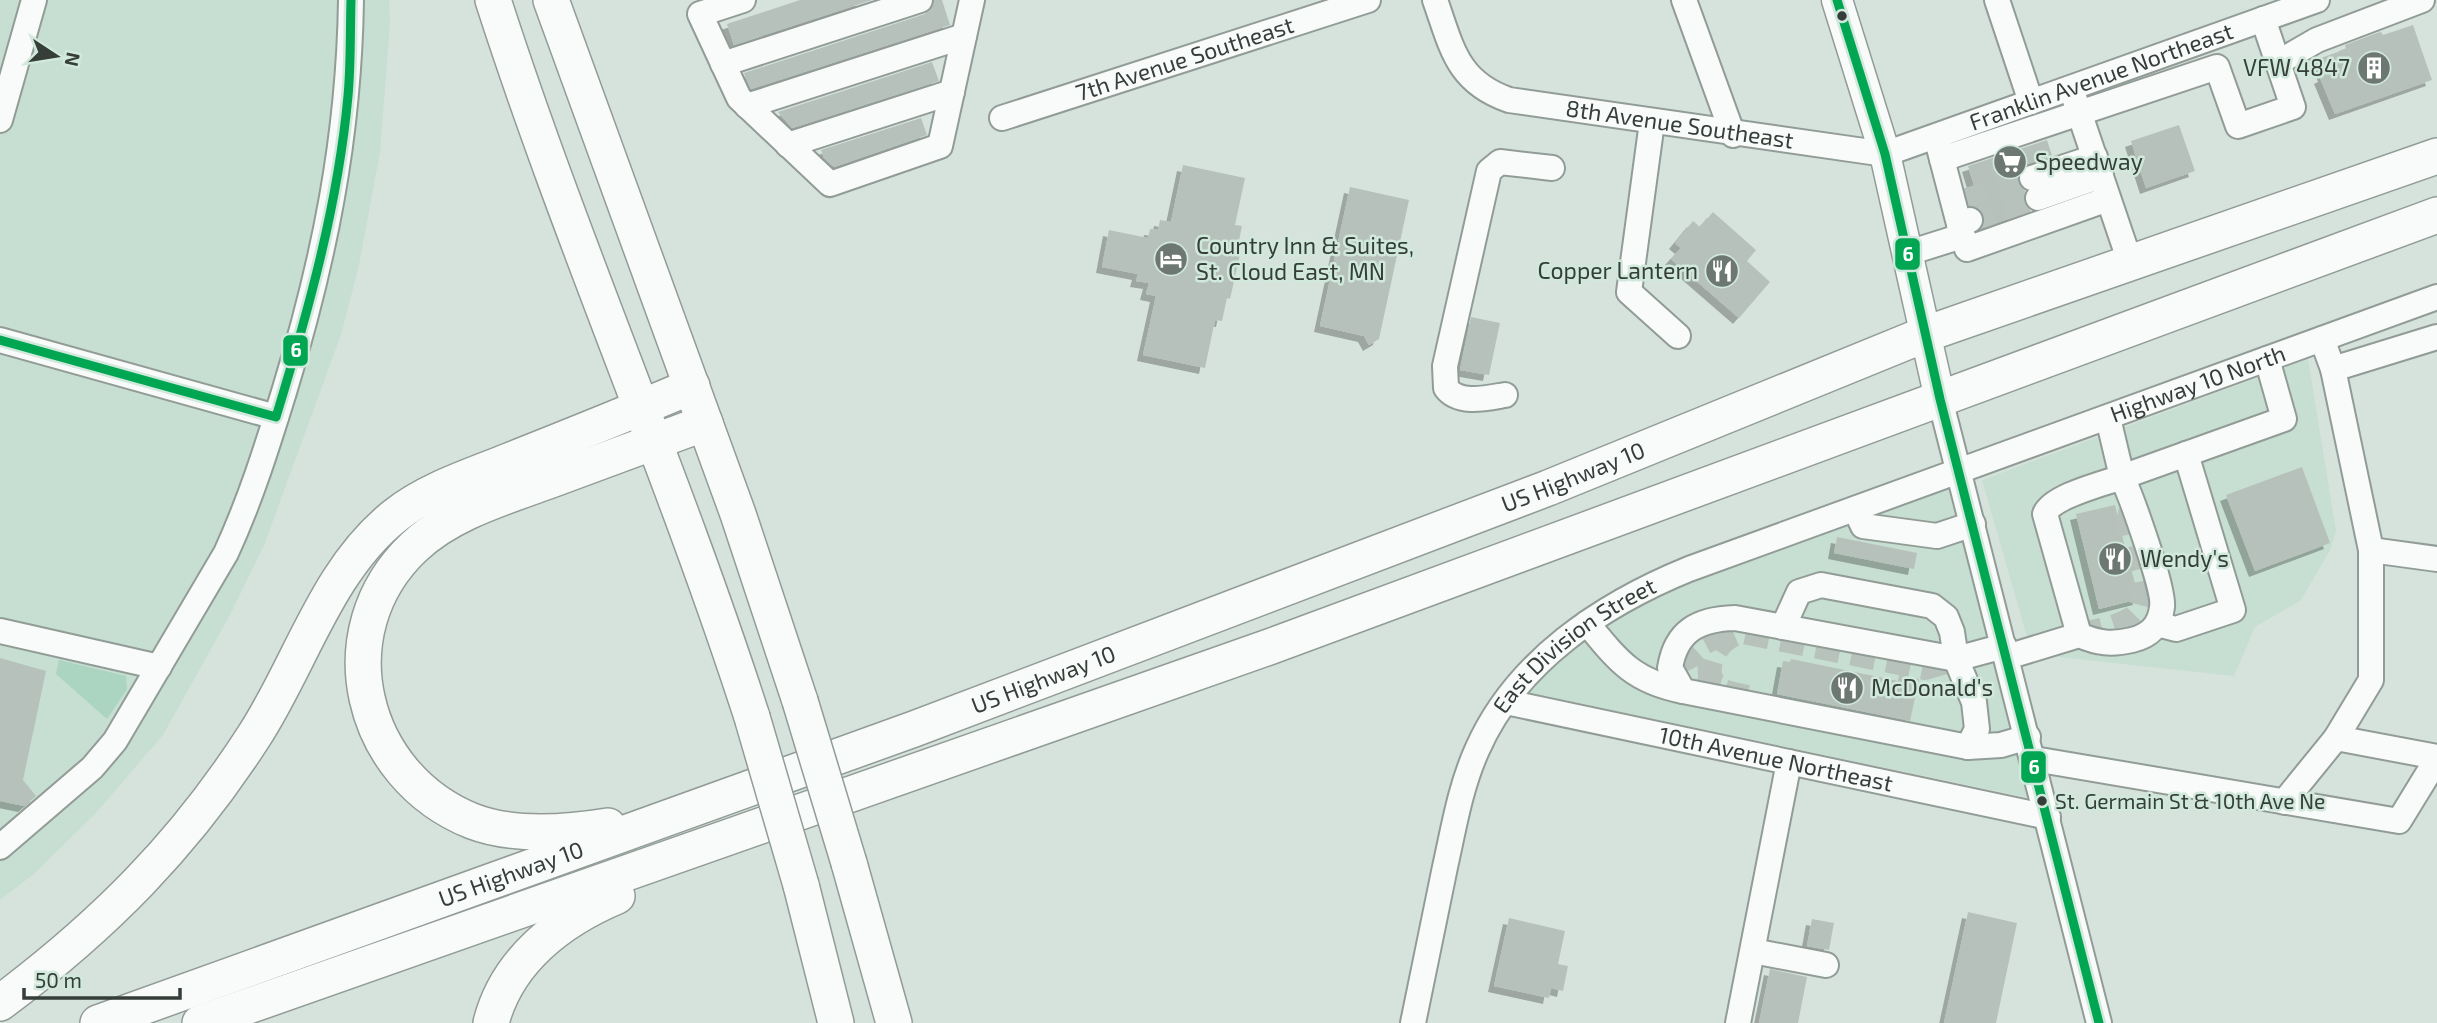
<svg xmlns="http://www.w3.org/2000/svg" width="2437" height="1023" viewBox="0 0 2437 1023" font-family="'Exo 2',sans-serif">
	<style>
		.built { fill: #c7ded2 }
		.green { fill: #abd5c0 }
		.building { fill: #b7c1bc; filter: url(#shadow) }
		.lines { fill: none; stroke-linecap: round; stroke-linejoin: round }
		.minor-tunnel { stroke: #b6c2bb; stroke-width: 24; stroke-dasharray: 24 12; stroke-linecap: butt }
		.minor-casing { stroke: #929c96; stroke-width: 28 }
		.major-casing { stroke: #929c96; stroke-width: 33 }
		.highway-casing { stroke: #929c96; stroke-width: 38 }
		.minor { stroke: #f9fbfa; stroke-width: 24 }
		.major { stroke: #f9fbfa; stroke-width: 30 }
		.highway { stroke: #f9fbfa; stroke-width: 35 }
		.highway-bridge-casing { stroke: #929c96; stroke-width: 38; stroke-linecap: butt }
		.highway-bridge { stroke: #f9fbfa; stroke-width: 35 }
		.bus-1-casing { stroke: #d1e8dc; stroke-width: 14 }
		.bus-1 { stroke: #00a651; stroke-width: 9 }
		.bus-dot { fill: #353e39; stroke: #d1e8dc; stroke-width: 2.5 }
		.labels { text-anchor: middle; stroke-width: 5; stroke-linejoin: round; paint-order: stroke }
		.bus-label { font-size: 21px; fill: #353e39; stroke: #d1e8dc; text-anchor: start }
		.street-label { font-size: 23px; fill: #353e39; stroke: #d1e8dc }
		.poi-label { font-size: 23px; fill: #353e39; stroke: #d1e8dc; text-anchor: start }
		.line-badge { stroke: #d1e8dc; stroke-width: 2.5 }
		.badge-label { font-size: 19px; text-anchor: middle; font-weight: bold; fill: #fff }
	</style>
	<defs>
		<filter id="shadow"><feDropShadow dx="-6" dy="6" stdDeviation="0" flood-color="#0004"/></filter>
	</defs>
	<rect width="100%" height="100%" fill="#d6e3dc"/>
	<g class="built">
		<polygon points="0,0 389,0 390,23 380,152 359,265 341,335 264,545 230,615 163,735 96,813 35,873 0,900"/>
		<polygon points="2308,359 2336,531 2330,550 2301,600 2255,627 2234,676 2032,654 1982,480"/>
		<polygon points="1948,488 2030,798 1529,693 1554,663 1615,614 1651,594"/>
	</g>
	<polygon class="green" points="59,660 126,676 127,689 107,719 56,674"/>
	<g class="building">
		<polygon points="800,0 872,0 734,45 727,24"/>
		<polygon points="934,0 942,0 950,25 751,89 745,76 744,73 925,14 931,9"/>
		<polygon points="2413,25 2432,80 2335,114 2320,78 2324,76 2318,59 2346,49 2345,45 2377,33 2381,32 2383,35"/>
		<polygon points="932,62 939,81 792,128 778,112"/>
		<polygon points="921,118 927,135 834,167 824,158 821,150"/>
		<polygon points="2179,125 2195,171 2146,188 2131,141"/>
		<polygon points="2047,140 2052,156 2027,164 2018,174 2018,183 2025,191 2024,204 2031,211 1982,228 1984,214 1979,208 1970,206 1967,195 1976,192 1968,166"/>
		<polygon points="1183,165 1245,178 1235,225 1242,226 1237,250 1241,250 1230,299 1227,298 1222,321 1215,320 1205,368 1143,355 1156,296 1146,294 1149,283 1136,281 1138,274 1102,267 1109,230 1148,238 1150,229 1158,230 1160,220 1171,222"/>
		<polygon points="1350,187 1409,200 1379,339 1369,345 1364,336 1320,326"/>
		<polygon points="1713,212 1756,250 1747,261 1770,282 1739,318 1671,259 1681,248 1675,243 1693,221 1700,227"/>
		<polygon points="1471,317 1500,323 1489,375 1460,370"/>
		<polygon points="2302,467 2330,543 2255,571 2226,495"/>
		<polygon points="2115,505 2126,552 2133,551 2138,567 2131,568 2139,599 2099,609 2076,514"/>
		<polygon points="1837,537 1917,553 1914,569 1834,553"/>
		<polygon points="0,658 46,671 23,780 36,796 24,806 0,801"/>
		<polygon points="1791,659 1898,681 1899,675 1919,679 1910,721 1777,694 1783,661 1790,662"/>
		<polygon points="1968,912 2017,923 1996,1023 1944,1023"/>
		<polygon points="1509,918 1565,931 1558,964 1568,966 1563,991 1551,988 1549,998 1494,986"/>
		<polygon points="1812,919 1834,923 1829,950 1807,946"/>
		<polygon points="1770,969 1807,977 1798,1023 1759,1023"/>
	</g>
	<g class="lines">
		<g class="minor-tunnel">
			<polyline points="1964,201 2032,178"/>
			<polyline points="1970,220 2038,198"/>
			<path d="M 2079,635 C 2096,631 2116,628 2131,619 C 2158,602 2127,551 2128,526 C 2128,518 2132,508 2133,500"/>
			<path d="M 1719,689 C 1667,674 1685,642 1730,634"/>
			<path d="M 1747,697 C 1739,695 1728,694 1720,689 C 1697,674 1716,636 1743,632 L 1925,668 L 1956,659"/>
		</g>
		<g class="minor-casing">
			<g id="minor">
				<polyline points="743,0 700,14 739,98 830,184 940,146 972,0"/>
				<path id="s1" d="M 1435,0 C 1452,48 1457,82 1509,100 L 1885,154 L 2317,0"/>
				<polyline points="1684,0 1733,135"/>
				<polyline points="1997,0 2031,102"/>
				<polyline points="2279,62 2317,40 2422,0"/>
				<polyline points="723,64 920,0"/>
				<polyline points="2075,100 2131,265"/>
				<polyline points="747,106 964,36"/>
				<path id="s2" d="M 1002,118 L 1368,0"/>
				<polyline points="0,120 34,0"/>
				<polyline points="1652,122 1629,292 1678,336"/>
				<polyline points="1938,144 1959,224 1970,220"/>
				<polyline points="788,145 952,92"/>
				<polyline points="1942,159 2217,67 2238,126 2293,107 2263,19"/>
				<polyline points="2032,178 2095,157"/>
				<polyline points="2038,198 2101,176"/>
				<polyline points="1959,224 1967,249 2108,199"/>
				<polyline points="1908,253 1962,236"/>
				<polyline points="2322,339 2333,369 2371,550 2371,680 2336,738"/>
				<polyline points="0,340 276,417"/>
				<polyline points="2333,369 2437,337"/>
				<path d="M 1505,395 C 1487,398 1459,405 1446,388 L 1445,366 L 1489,171 L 1500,162 L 1552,168"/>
				<polyline points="1940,399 2099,1023"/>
				<polyline points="2108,418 2122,477 2284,419 2267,359"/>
				<polyline points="1855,509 1863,526 1937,536 1973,524"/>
				<polyline points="2371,550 2437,559"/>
				<path d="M 1587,623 C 1618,661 1633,681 1683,691"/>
				<polyline points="2157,624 2176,629 2233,610 2186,454"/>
				<polyline points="1783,627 1799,592 1821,585 1932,606 1946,617 1952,632 1956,659 1974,702 1977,729 1968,747"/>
				<polyline points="0,631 159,667"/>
				<path d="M 2004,646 L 1956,659 L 1735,618 C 1698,619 1676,631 1670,668 L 1683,691 L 1968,747 L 2001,745 L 2028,737"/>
				<path d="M 2007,657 L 2079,635 C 2098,643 2111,645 2132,640 C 2149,636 2160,626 2162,607 C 2165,590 2131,496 2122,477 C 2103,484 2052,496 2045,514 L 2079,635"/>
				<path id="s3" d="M 1506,702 L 2048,817"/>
				<polyline points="2034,759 2399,821 2437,759"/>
				<polyline points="2284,802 2336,738 2437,757"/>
				<path d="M 0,847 L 92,768 L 115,741 L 226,553 C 250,501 267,447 284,392 C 324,261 349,138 351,0"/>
				<polyline points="1753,951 1826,965"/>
				<path id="s4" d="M 1413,1023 C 1424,971 1434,919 1445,867 C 1454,827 1460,788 1477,750 C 1516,661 1603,604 1689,569 L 2437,297"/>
				<polyline points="1738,1023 1789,762"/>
			</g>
		</g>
		<g class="major-casing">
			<polyline id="major" points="1837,0 1885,154 1940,399"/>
		</g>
		<g class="highway-casing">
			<g id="highway">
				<path d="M 493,0 C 571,242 674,475 752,717"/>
				<polyline points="551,0 738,514 800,701"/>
				<path d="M 608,826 C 565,833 513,837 472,821 C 360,776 324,632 414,547 C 451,512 505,497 551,480 C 603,461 654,442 705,423"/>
				<polyline points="849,863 894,1023"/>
				<polyline points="801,885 836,1023"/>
				<path d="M 0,1003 C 103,926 184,845 254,736 C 301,664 326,570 396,515 C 429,489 472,476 511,460 C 571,436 632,412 692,386"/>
				<path id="s5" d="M 98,1023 L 914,729 L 1548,488 L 1926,334 L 2437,156"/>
				<polyline points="200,1023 1269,647 2437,215"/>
				<path d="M 491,1023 C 507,960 560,920 617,896"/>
			</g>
		</g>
		<use href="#minor" class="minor"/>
		<use href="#major" class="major"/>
		<use href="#highway" class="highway"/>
		<g class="highway-bridge-casing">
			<g id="highway-bridge">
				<polyline points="800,701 849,863"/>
				<polyline points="752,717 801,885"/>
			</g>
		</g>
		<use href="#highway-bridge" class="highway-bridge"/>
		<g class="bus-1-casing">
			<g id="bus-1">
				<polyline points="1837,0 1885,154 1940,399 2099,1023"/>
				<path d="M 0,340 L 276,417 C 308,312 338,205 348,96 C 351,64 350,32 351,0"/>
			</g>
		</g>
		<use href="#bus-1" class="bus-1"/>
	</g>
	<defs>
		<g id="building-disc" transform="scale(1.75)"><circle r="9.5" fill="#6d7872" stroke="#d1e8dc"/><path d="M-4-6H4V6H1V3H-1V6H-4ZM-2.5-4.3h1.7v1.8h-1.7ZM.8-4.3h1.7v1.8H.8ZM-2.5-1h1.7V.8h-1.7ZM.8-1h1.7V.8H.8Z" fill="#fff"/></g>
		<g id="supermarket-disc" transform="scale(1.75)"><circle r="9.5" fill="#6d7872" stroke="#d1e8dc"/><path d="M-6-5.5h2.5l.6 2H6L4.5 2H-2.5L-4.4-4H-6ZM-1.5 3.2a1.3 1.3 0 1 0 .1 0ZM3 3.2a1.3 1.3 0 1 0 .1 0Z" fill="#fff"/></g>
		<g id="hotel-disc" transform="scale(1.75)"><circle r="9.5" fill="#6d7872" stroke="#d1e8dc"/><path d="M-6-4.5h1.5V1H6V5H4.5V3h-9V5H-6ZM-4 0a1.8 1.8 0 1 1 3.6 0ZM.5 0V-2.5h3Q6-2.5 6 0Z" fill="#fff"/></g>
		<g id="restaurant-disc" transform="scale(1.75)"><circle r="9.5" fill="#6d7872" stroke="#d1e8dc"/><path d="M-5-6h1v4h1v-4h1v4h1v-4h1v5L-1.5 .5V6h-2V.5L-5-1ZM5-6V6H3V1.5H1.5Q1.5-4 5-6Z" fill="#fff"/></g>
	</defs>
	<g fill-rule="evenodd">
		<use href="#building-disc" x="2374" y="68"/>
		<use href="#supermarket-disc" x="2010" y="162"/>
		<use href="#hotel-disc" x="1171" y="259"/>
		<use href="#restaurant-disc" x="1722" y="271"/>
		<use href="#restaurant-disc" x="2115" y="559"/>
		<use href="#restaurant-disc" x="1847" y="688"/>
	</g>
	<g class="bus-dot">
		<circle cx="1842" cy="16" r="6"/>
		<circle cx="2042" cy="801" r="6"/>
	</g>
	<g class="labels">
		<g class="bus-label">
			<text x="2055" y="809">St. Germain St &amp; 10th Ave Ne</text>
		</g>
		<g class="street-label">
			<text dy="8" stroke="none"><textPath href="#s2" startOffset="192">7th Avenue Southeast</textPath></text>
			<text dy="8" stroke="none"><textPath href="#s1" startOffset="740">Franklin Avenue Northeast</textPath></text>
			<text dy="8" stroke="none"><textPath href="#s1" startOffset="303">8th Avenue Southeast</textPath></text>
			<text dy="8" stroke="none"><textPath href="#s4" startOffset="1108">Highway 10 North</textPath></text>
			<text dy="8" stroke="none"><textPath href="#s5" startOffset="1573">US Highway 10</textPath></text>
			<text dy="8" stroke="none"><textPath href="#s4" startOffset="427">East Division Street</textPath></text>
			<text dy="8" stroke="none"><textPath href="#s5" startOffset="1006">US Highway 10</textPath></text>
			<text dy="8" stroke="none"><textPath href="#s3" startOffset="276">10th Avenue Northeast</textPath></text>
			<text dy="8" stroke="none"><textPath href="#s5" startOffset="439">US Highway 10</textPath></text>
		</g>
		<g class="poi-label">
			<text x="2350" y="76" text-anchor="end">VFW 4847</text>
			<text x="2035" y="170">Speedway</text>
			<text x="1196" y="254">Country Inn &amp; Suites,<tspan x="1196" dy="26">St. Cloud East, MN</tspan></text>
			<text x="1698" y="279" text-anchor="end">Copper Lantern</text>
			<text x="2140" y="567">Wendy's</text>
			<text x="1871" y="696">McDonald's</text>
		</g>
	</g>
	<g class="line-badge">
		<rect x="1894" y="237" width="27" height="34" rx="7" fill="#00a651"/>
		<rect x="282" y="334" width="27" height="33" rx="7" fill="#00a651"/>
		<rect x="2020" y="750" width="27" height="34" rx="7" fill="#00a651"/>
	</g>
	<g class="badge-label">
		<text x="1908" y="261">6</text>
		<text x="296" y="357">6</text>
		<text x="2034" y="774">6</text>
	</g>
	<g transform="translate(56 56) rotate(102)" stroke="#d1e8dc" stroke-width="5" paint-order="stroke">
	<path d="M0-5L12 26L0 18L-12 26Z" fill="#353e39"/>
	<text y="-10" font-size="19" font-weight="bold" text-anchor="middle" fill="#353e39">N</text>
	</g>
	<path d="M24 988v10h156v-10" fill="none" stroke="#353e39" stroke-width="3.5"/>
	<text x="35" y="988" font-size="21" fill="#353e39" stroke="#d1e8dc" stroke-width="5" paint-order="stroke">50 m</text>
</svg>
